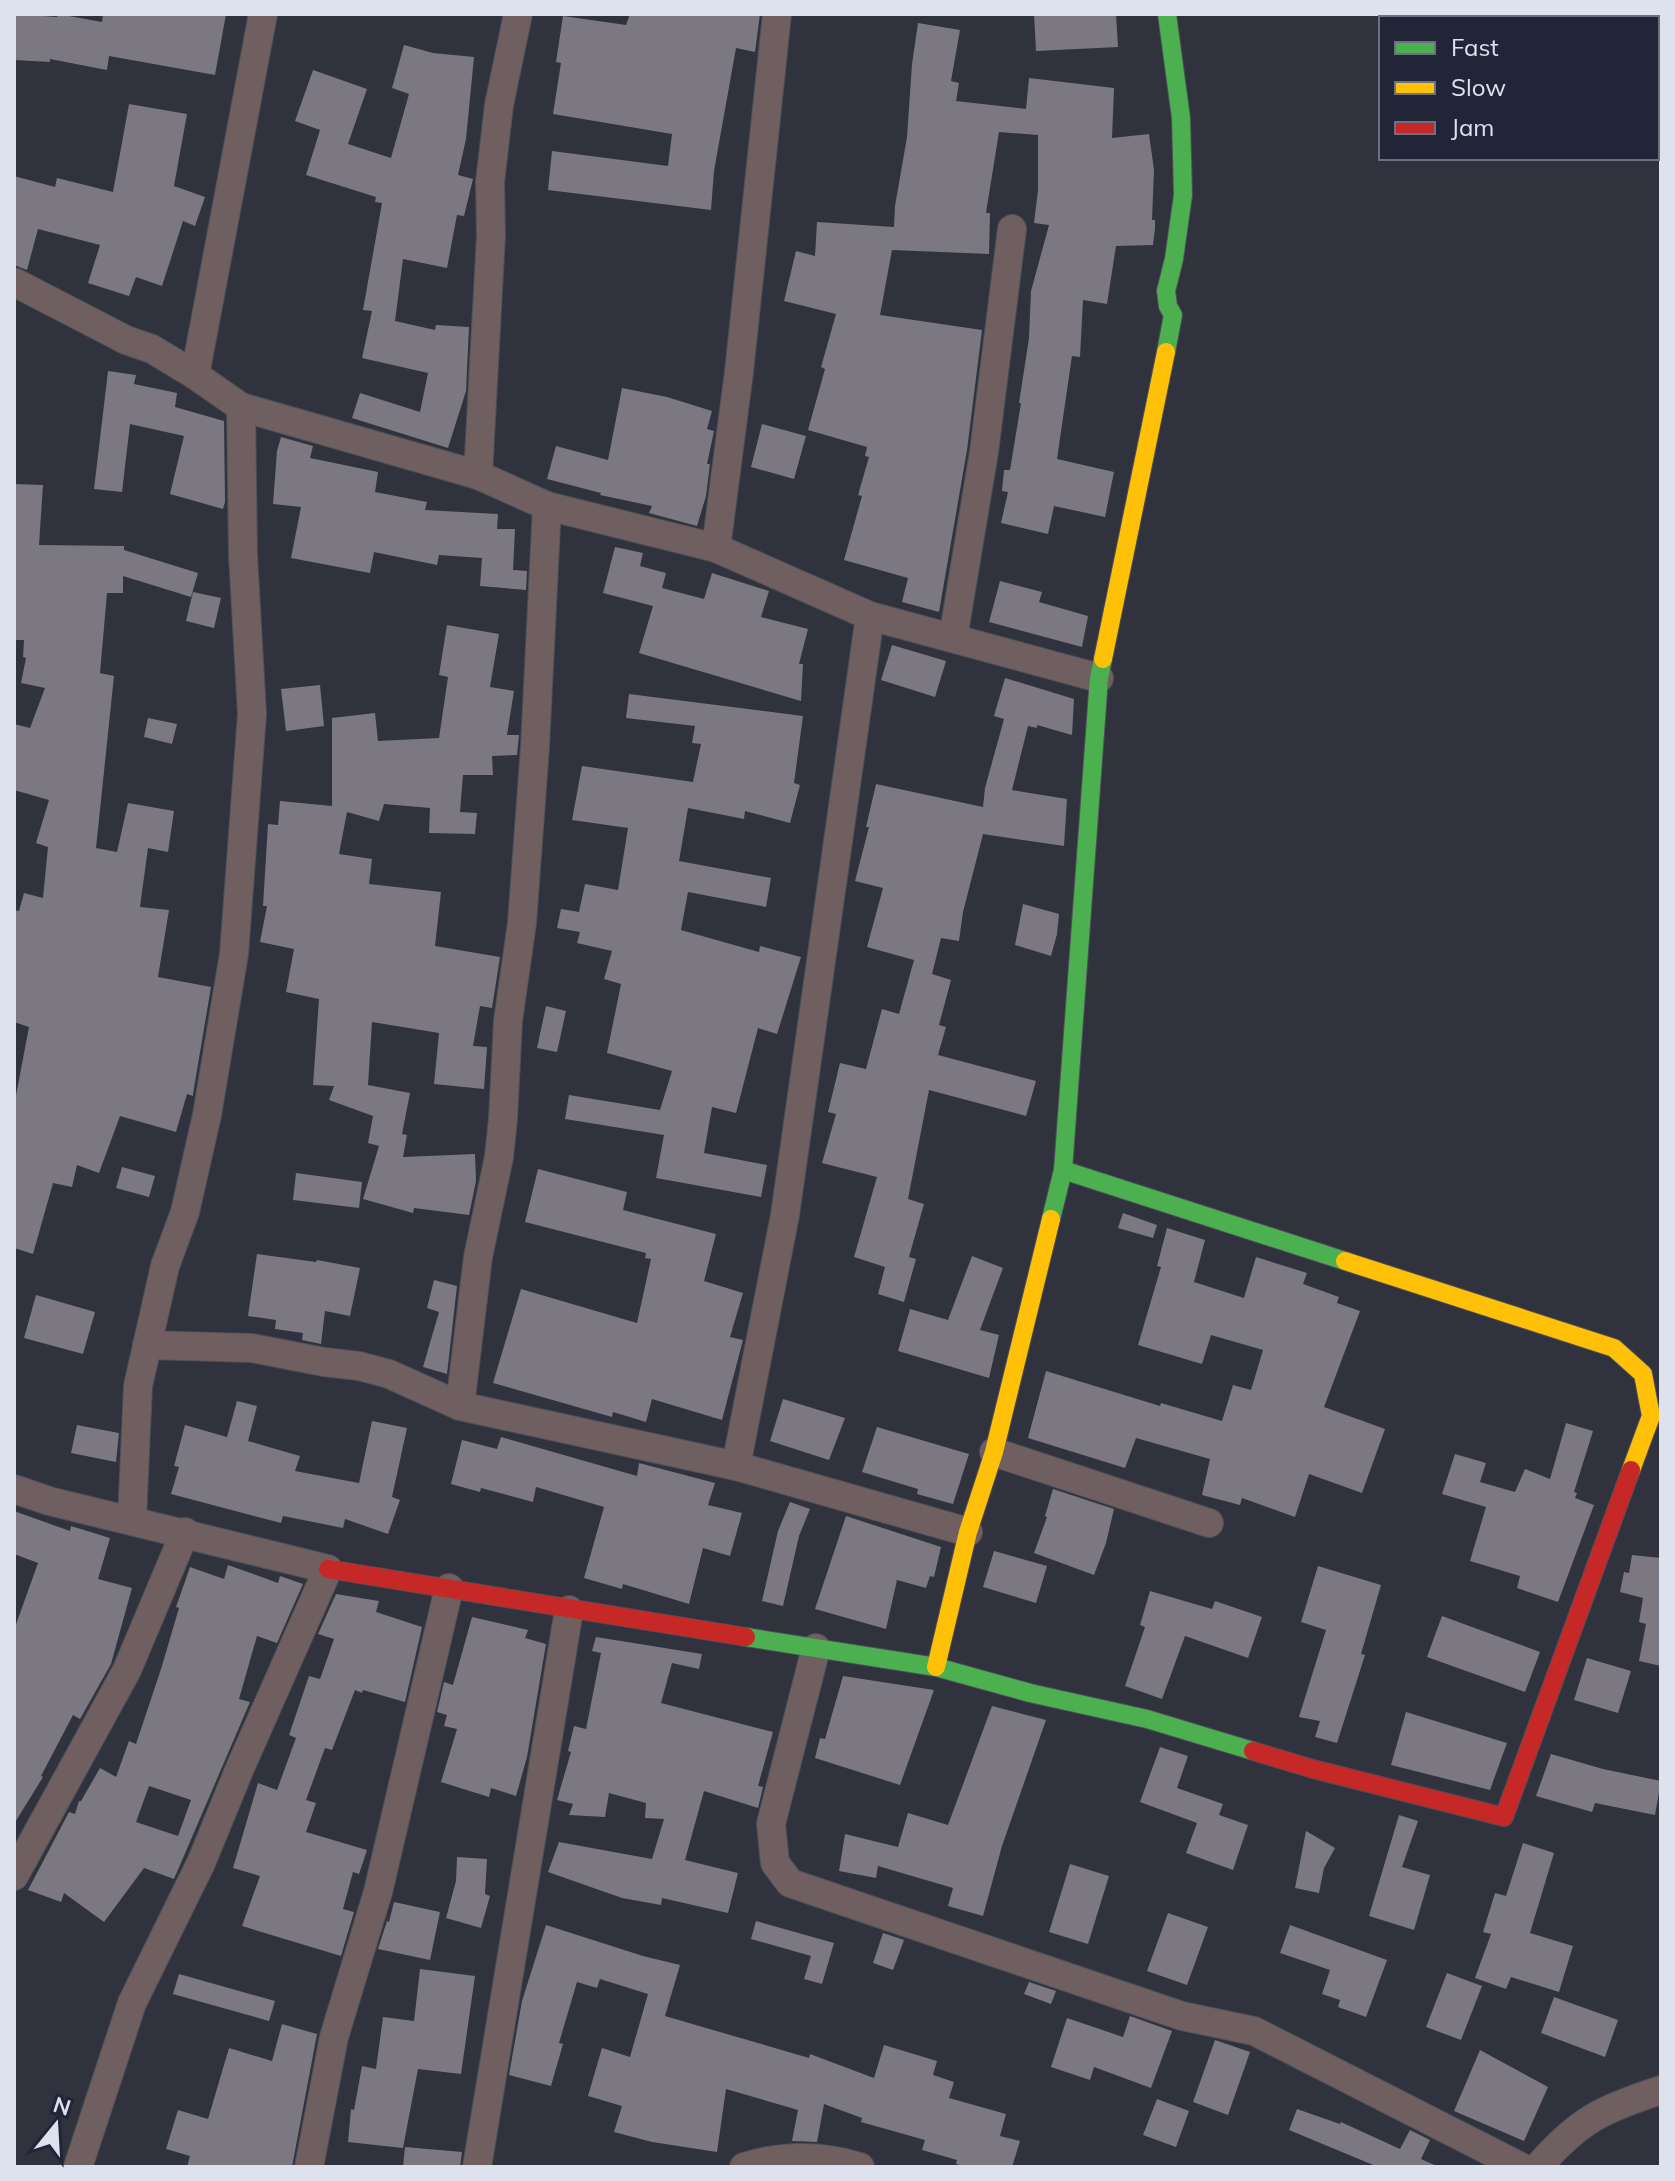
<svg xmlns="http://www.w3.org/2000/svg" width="1675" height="2181" viewBox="0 0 1675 2181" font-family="Mulish,sans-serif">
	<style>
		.building { fill: #7b7881; fill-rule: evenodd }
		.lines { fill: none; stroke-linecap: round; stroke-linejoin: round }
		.street-casing { stroke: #4d4f58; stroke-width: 30 }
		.fast-casing { stroke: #4d4f58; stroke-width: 20 }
		.slow-casing { stroke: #4d4f58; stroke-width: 20 }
		.jam-casing { stroke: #4d4f58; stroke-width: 20 }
		.street { stroke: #705f60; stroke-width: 28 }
		.fast { stroke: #4caf50; stroke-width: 18 }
		.slow { stroke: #ffc107; stroke-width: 18 }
		.jam { stroke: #c62828; stroke-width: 18 }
	</style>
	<rect width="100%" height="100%" fill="#30323d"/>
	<g class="building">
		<polygon points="14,14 57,17 58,14 102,22 103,14 226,14 215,75 109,56 107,70 50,59 50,62 14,60"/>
		<polygon points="630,14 760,14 755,52 736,48 714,171 711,210 548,190 552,151 668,166 672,134 553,114 561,63 556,62 563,16 626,25"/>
		<polygon points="1034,14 1116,14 1118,47 1036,51"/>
		<polygon points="918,23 960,30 951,81 959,83 956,101 1026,109 1029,78 1114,88 1112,138 1149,134 1154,170 1152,220 1155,220 1155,228 1153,245 1116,246 1107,304 1083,300 1080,357 1072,356 1057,459 1114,472 1105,517 1054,506 1048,534 1001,523 1008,492 1002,491 1004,470 1010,470 1021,403 1019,403 1029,338 1031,291 1049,225 1034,223 1038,190 1038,135 999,132 986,213 990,213 989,254 892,250 880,315 982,330 967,450 939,612 902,602 908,578 844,560 862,496 858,495 869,457 865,456 867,447 808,430 825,369 821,367 836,314 784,301 796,251 815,256 817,222 894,227 895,206 907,137 912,64"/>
		<polygon points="404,45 433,53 474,57 466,139 458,175 473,179 464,216 457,215 447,268 403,259 395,321 435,330 436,325 469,327 466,391 448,448 352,418 360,393 420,412 428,373 362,358 372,311 363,310 382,203 375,202 376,197 306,175 320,130 295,121 313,70 367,89 348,144 391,158 409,94 392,88"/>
		<polygon points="129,104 187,114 174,186 205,197 195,226 183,221 162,286 136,277 129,296 88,283 100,245 38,229 27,270 14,265 14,176 55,187 57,178 113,192"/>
		<polygon points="108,371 136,375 134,384 177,393 175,407 224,421 225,502 223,509 170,494 184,436 130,424 122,492 94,489"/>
		<polygon points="622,388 667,397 712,411 707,429 714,431 707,464 710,464 706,496 697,526 649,513 652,506 600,495 601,493 547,479 556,446 608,460"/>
		<polygon points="762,424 806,436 794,479 751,467"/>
		<polygon points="281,437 313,446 310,458 378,472 375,492 427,502 425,510 498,514 497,529 515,529 513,570 527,571 526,590 480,586 482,558 439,555 437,565 374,552 370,573 291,558 301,507 273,504 277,451"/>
		<polygon points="14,484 43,485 39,545 124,546 124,550 198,573 191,597 123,576 123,593 107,593 100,673 114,676 96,848 117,852 128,803 174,811 168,852 148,848 140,907 169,910 158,977 211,987 193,1094 193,1096 187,1094 176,1132 120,1116 99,1173 77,1165 72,1187 53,1183 33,1254 14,1248 14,1106 29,1027 14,1022 14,910 19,911 24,893 43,898 48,847 36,843 49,800 14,790 14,724 30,728 45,688 21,683 26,658 23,657 24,640 14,640"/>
		<polygon points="615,547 643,553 640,566 666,573 662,588 704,599 712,573 769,591 761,617 808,629 799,664 803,664 801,701 639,653 653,606 603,593"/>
		<polygon points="1000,581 1042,592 1039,602 1088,616 1082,647 989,622"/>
		<polygon points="193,592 221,598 214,628 186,621"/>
		<polygon points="447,625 499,634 490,687 514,691 507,735 519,735 517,755 492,756 493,775 463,775 460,812 477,813 475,834 429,833 430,808 384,804 379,821 347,812 339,854 372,859 369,884 441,892 435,946 500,957 492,1008 480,1006 473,1046 487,1047 484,1089 434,1084 439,1033 372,1022 368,1085 410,1093 402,1134 407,1135 403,1157 475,1154 476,1181 469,1215 414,1208 413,1213 363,1199 379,1146 368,1143 373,1116 329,1100 334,1086 313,1085 319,999 286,992 294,949 260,942 267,906 263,906 268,824 278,825 280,801 332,806 332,718 375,713 378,741 439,738 448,677 439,675"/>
		<polygon points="892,645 946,661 935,697 881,680"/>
		<polygon points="1005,678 1074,699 1072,735 1037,725 1037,728 1028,726 1012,790 1067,799 1064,846 983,834 963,912 959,941 941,938 932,974 951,980 939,1025 946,1027 938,1055 1036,1081 1026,1116 929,1090 908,1199 924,1204 909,1257 916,1259 904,1302 878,1294 885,1267 854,1257 877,1177 822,1163 836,1114 828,1112 840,1063 866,1069 882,1009 899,1014 914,960 867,947 883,888 855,881 869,827 866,827 876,784 983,807 985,788 1004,719 994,716"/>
		<polygon points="320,685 324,726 286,731 281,689"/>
		<polygon points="629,694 803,716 794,783 800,785 790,823 745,811 744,819 688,808 679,861 771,878 766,907 688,892 681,930 759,952 760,946 801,957 777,1034 758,1028 736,1113 712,1107 704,1153 767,1165 761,1197 656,1178 664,1135 565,1119 569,1095 660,1110 672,1071 607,1053 621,984 604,979 612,951 577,943 580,932 557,928 561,909 579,912 585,884 618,890 628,828 572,820 582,766 693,782 701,744 692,743 695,726 626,718"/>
		<polygon points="148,718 177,724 172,744 144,737"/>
		<polygon points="1023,904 1059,914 1057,934 1051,956 1015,945"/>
		<polygon points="546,1006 566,1011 557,1052 537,1048"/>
		<polygon points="122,1167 155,1176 149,1197 116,1188"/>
		<polygon points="538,1169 627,1192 623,1210 716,1234 704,1281 743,1293 730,1337 743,1340 722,1420 652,1399 646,1422 613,1412 612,1417 493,1383 521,1289 637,1323 651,1259 645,1258 646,1253 525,1222"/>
		<polygon points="296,1173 362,1182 359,1208 293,1200"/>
		<polygon points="1123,1213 1157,1225 1153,1238 1118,1228"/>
		<polygon points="1167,1228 1205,1240 1194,1282 1244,1298 1256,1257 1307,1273 1303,1284 1339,1297 1337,1303 1360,1311 1324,1407 1385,1429 1362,1493 1309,1474 1295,1517 1242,1498 1240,1505 1202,1495 1210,1459 1136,1438 1125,1468 1028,1438 1046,1371 1160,1406 1161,1403 1222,1421 1233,1385 1251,1390 1263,1350 1211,1335 1202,1364 1138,1345 1161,1267 1157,1266"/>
		<polygon points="257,1254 316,1262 317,1260 360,1268 350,1316 325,1311 321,1344 302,1340 303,1333 275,1329 276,1320 248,1316"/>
		<polygon points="972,1256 1003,1268 980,1330 999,1335 989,1378 898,1351 910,1309 948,1320"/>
		<polygon points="434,1280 457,1286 447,1374 423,1367 439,1312 427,1308"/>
		<polygon points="36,1295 95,1312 83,1354 24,1338"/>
		<polygon points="783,1399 845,1418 829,1460 770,1441"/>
		<polygon points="237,1401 257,1406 248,1441 300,1456 295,1471 359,1483 372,1421 407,1428 392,1497 400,1500 388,1534 345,1519 343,1528 283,1516 281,1523 171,1494 179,1467 174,1466 185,1425 227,1437"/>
		<polygon points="1566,1423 1593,1431 1574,1492 1577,1493 1575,1498 1594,1505 1558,1602 1517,1588 1520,1576 1470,1561 1486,1507 1442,1494 1455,1454 1486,1463 1480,1482 1515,1492 1525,1469 1550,1479"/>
		<polygon points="77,1425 119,1433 116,1462 71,1453"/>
		<polygon points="877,1427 969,1454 953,1504 917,1494 918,1489 862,1472"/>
		<polygon points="501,1437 637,1476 639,1463 715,1483 708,1505 742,1513 730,1556 703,1548 689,1604 623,1584 622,1589 584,1578 604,1507 536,1487 533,1502 481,1488 480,1492 451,1484 462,1440 497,1449"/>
		<polygon points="1053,1489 1114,1509 1106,1543 1094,1575 1034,1553 1047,1517 1045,1516"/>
		<polygon points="790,1502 810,1509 799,1536 783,1606 762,1601 778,1531"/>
		<polygon points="14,1511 70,1531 71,1526 110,1538 98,1579 132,1588 111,1664 80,1719 73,1715 41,1776 43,1777 14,1824 14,1630 38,1563 14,1554"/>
		<polygon points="846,1516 941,1547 934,1577 930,1576 926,1588 897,1580 886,1629 815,1609"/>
		<polygon points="994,1551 1047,1566 1036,1603 983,1587"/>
		<polygon points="1632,1555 1661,1558 1661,1666 1639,1661 1646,1624 1639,1622 1643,1598 1620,1592 1624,1572 1629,1573"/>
		<path d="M 228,1565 L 278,1583 L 280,1576 L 303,1584 L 277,1643 L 257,1636 L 239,1699 L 250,1702 L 174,1879 L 144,1868 L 104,1922 L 64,1893 L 61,1902 L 28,1890 L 69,1812 L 75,1814 L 79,1801 L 81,1801 L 100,1768 L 116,1777 L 129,1741 L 136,1744 L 161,1669 L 179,1608 L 176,1607 L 190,1567 L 224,1579 ZM 149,1786 L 191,1800 L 178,1836 L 136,1822 Z"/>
		<polygon points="1318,1566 1381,1585 1361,1654 1365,1655 1337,1743 1315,1737 1320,1721 1299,1717 1326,1630 1301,1622"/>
		<polygon points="1150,1591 1212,1609 1215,1601 1262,1617 1248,1658 1185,1636 1162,1699 1125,1686 1145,1627 1140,1625"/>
		<polygon points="336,1594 379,1601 376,1612 422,1627 405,1702 363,1690 362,1693 355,1690 332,1750 325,1748 306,1800 316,1803 306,1832 367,1850 359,1874 353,1872 343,1909 354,1912 341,1956 242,1926 260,1876 233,1868 258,1783 277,1790 296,1738 289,1735 309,1676 320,1679 334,1639 318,1634"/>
		<polygon points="1442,1616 1540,1652 1525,1692 1427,1657"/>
		<polygon points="472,1617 528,1630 525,1638 546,1644 527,1757 516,1796 491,1788 489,1797 441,1782 457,1729 444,1726 447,1715 437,1712 444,1682 453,1685"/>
		<polygon points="596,1637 702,1654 699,1669 672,1663 661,1703 773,1732 758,1786 763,1787 758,1808 704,1791 685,1860 738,1873 728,1913 662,1898 661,1905 622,1898 548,1872 559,1842 652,1859 664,1819 645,1818 646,1803 609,1793 605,1817 569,1815 573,1804 557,1800 571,1752 568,1751 574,1726 586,1729 601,1653 592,1651"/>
		<polygon points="1587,1658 1631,1671 1618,1713 1574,1700"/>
		<polygon points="843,1676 934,1690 900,1785 815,1758 820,1738 825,1739"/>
		<polygon points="992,1706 1046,1720 1002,1846 983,1916 948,1906 953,1888 878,1866 876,1878 839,1871 845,1834 898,1847 908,1813 948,1825"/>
		<polygon points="1406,1712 1507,1743 1490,1790 1391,1765"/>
		<polygon points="1160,1747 1188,1756 1177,1788 1223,1804 1219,1815 1248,1825 1233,1870 1186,1853 1197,1823 1140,1802"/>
		<polygon points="1551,1754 1603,1769 1661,1781 1655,1815 1595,1803 1592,1812 1536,1796"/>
		<polygon points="1399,1815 1418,1821 1402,1867 1430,1875 1414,1930 1369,1916"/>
		<polygon points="1306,1831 1335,1848 1324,1868 1319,1893 1295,1888"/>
		<polygon points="1523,1843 1554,1853 1530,1933 1573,1946 1559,1992 1511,1977 1506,1989 1475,1978 1491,1934 1483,1932 1495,1893 1506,1896"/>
		<polygon points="457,1857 487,1859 485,1894 490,1896 481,1928 446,1918 456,1881"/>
		<polygon points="1070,1864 1109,1876 1088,1944 1049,1932"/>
		<polygon points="394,1902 440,1912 430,1960 378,1949 387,1921 389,1922"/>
		<polygon points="1168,1913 1208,1927 1187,1985 1147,1971"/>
		<polygon points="756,1921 834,1943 822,1984 804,1979 811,1956 751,1939"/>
		<polygon points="546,1925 643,1956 680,1965 665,2016 809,2058 810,2054 874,2078 884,2045 937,2061 933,2075 954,2082 949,2098 1006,2114 1000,2136 1020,2141 1012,2167 968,2167 956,2164 957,2160 922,2150 925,2140 861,2122 862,2118 824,2104 817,2142 792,2141 798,2110 726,2089 717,2152 652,2142 614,2132 622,2106 588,2096 602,2048 630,2057 648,1994 600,1979 597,1988 577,1982 559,2043 563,2044 551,2086 509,2075 522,2001"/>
		<polygon points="1290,1925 1387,1960 1366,2017 1338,2007 1340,2000 1322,1994 1330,1970 1280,1953"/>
		<polygon points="883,1933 904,1940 893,1970 873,1963"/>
		<polygon points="420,1969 475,1976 461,2074 418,2069 403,2148 348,2142 351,2109 354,2110 362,2066 376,2069 383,2017 414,2021"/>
		<polygon points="1447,1973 1482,1986 1461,2040 1426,2027"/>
		<polygon points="179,1974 275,2001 269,2021 173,1994"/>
		<polygon points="1029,1982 1056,1991 1051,2004 1024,1994"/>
		<polygon points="1554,1997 1618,2020 1605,2057 1541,2033"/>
		<polygon points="1130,2016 1172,2031 1151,2088 1094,2067 1090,2080 1051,2067 1067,2018 1123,2037"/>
		<polygon points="282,2024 317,2034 292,2167 187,2167 190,2156 166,2149 178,2110 208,2119 229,2048 272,2061"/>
		<polygon points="1215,2040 1250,2052 1228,2115 1193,2102"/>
		<polygon points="1480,2050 1548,2087 1524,2141 1454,2111"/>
		<polygon points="1157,2099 1189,2111 1176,2147 1143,2135"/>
		<polygon points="1297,2109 1340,2124 1341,2122 1400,2149 1410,2130 1430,2140 1421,2159 1439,2167 1378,2167 1289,2130"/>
		<polygon points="405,2147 462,2152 460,2167 403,2167"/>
	</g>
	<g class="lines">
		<g class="street-casing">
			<g id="street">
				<polyline points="14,282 126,340 152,349 195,375"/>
				<polyline points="241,407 478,475"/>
				<polyline points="547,506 716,548 870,616 1099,678"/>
				<polyline points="716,548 739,372 777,14"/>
				<polyline points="953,638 984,452 1012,229"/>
				<polyline points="147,1345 252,1348 324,1362 359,1366 389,1374 460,1406 736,1466 968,1532"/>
				<polyline points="460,1406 478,1257 499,1157 503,1119 508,1021 522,923 535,747 547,506 478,475 491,235 490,182 499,105 518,14"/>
				<polyline points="994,1452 1209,1523"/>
				<polyline points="736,1466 785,1215 870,616"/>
				<polyline points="14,1489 49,1501 328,1569 240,1768 201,1863 132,2003 78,2167"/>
				<polyline points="132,1519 138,1386 165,1266 185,1212 207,1115 234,954 252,714 243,555 241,407 195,375 263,14"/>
				<polyline points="816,1648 771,1824 775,1863 790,1883 1182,2016 1254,2031 1521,2167"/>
				<polyline points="14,1876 127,1670 185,1532"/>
				<polyline points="309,2167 334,2037 378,1892 449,1588"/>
				<polyline points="477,2167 569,1610"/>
				<path d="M 744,2167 C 781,2155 823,2155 860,2167"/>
				<path d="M 1538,2167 C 1579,2120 1602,2109 1661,2090"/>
			</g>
		</g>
		<g class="fast-casing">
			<g id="fast">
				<polyline points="1166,352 1173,315 1168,306 1166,291 1174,259 1183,195 1181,118 1167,14"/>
				<polyline points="1063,1170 1345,1261"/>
				<polyline points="1051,1219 1063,1170 1099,678 1103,659"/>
				<polyline points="746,1637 936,1667 1030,1693 1147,1719 1253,1751"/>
			</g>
		</g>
		<g class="slow-casing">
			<g id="slow">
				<polyline points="1103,659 1166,352"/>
				<polyline points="1345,1261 1614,1348 1643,1374 1651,1416 1631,1470"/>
				<polyline points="936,1667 968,1532 994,1452 1051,1219"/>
			</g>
		</g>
		<g class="jam-casing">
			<g id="jam">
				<polyline points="328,1569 746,1637"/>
				<polyline points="1253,1751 1313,1769 1504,1817 1631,1470"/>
			</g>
		</g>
		<use href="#street" class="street"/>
		<use href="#fast" class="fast"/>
		<use href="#slow" class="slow"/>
		<use href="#jam" class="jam"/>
	</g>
	<rect width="1675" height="2181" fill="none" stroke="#dee1ee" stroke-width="32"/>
	<rect x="1379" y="16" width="280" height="144" fill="#222538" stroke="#6d7081" stroke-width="2"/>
	<rect x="1395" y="42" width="40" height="12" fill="#4caf50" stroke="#6d7081" stroke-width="2"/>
	<text x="1451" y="56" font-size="24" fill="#dee1ee">Fast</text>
	<rect x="1395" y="82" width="40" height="12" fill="#ffc107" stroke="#6d7081" stroke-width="2"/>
	<text x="1451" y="96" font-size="24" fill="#dee1ee">Slow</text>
	<rect x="1395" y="122" width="40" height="12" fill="#c62828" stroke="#6d7081" stroke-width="2"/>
	<text x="1451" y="136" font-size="24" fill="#dee1ee">Jam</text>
	<g transform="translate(56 2125) rotate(18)" stroke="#222538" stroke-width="6" paint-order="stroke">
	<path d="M0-6L14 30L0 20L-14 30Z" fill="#dee1ee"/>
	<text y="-12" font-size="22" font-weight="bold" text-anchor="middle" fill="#dee1ee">N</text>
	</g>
</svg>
